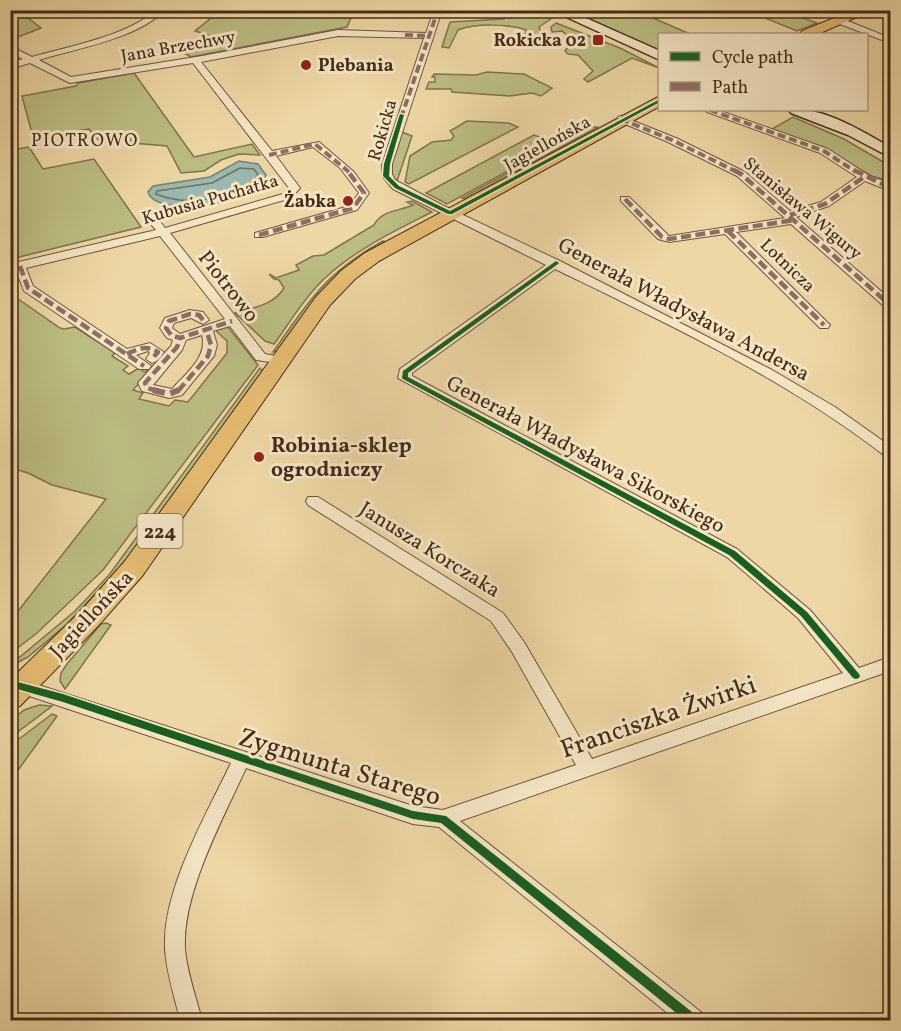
<svg xmlns="http://www.w3.org/2000/svg" width="901" height="1031" viewBox="0 0 901 1031" font-family="Vollkorn,serif">
	<style>
		.green { fill: #bcbd84; stroke: #80744d; stroke-width: 1.5 }
		.water { fill: #9cb8b0; stroke: #798072; stroke-width: 1.5 }
		.lines { fill: none; stroke-linecap: round; stroke-linejoin: round }
		.shore { stroke: #707263; stroke-width: 1.5 }
		.street-casing { stroke: #6f563a; stroke-width: 2 }
		.secondary-casing { stroke: #452b16; stroke-width: 3 }
		.primary-casing { stroke: #452b16; stroke-width: 2 }
		.street { fill: #f4e5c5; fill-rule: evenodd }
		.secondary { fill: #f4e5c5; fill-rule: evenodd }
		.primary { fill: #e7bc73; fill-rule: evenodd }
		.quiet-far2 { stroke: #8d6e63; stroke-width: 4; stroke-dasharray: 8 4; stroke-linecap: butt }
		.quiet-far1 { stroke: #8d6e63; stroke-width: 4.5; stroke-dasharray: 10 4.5; stroke-linecap: butt }
		.quiet { stroke: #8d6e63; stroke-width: 6; stroke-dasharray: 12 6; stroke-linecap: butt }
		.cycleway-casing { stroke: #f4e5c5; stroke-width: 3 }
		.cycleway { fill: #1b5e20; fill-rule: evenodd }
		.poi-dot { fill: #8f2418; stroke: #f4e5c5; stroke-width: 2 }
		.labels { text-anchor: middle; stroke-width: 6; stroke-linejoin: round; paint-order: stroke }
		.far-poi-label { font-size: 18px; font-weight: bold; fill: #452b16; stroke: #f4e5c5; text-anchor: end }
		.far-street-label { font-size: 18px; fill: #452b16; stroke: #f4e5c5 }
		.far-neighbourhood-label { font-size: 18px; letter-spacing: 1.5px; fill: #452b16; stroke: #f4e5c5 }
		.shield { fill: #f4e5c5; stroke: #7a634a; stroke-width: 1.5 }
		.shield-label { font-size: 20px; font-weight: bold; fill: #452b16 }
		.street-label { font-size: 21px; fill: #452b16; stroke: #f4e5c5 }
		.poi-label { font-size: 21px; font-weight: bold; fill: #452b16; stroke: #f4e5c5; text-anchor: start }
		.near-street-label { font-size: 26px; fill: #452b16; stroke: #f4e5c5 }
	</style>
	<rect width="100%" height="100%" fill="#eed7a6"/>
	<filter id="stains"><feTurbulence type="fractalNoise" baseFrequency=".00333" numOctaves="4"/><feColorMatrix values="0 0 0 0 .2 0 0 0 0 .09 0 0 0 0 .02 0 0 0 .5 -.17"/></filter>
	<radialGradient id="worn" r=".72"><stop offset=".6" stop-color="#630" stop-opacity="0"/><stop offset="1" stop-color="#630" stop-opacity=".3"/></radialGradient>
	<g class="green">
		<polygon points="11,10 19,11 41,28 11,40"/>
		<polygon points="221,10 354,10 354,11 347,27 191,57 175,48 211,36 195,31"/>
		<path d="M 498,11 L 533,11 L 551,19 L 539,27 L 541,32 L 557,41 L 557,44 L 529,41 L 525,37 L 526,30 C 508,24 476,23 458,30 L 449,48 L 442,47 L 450,22 L 504,19 L 505,12 Z"/>
		<polygon points="571,11 637,11 690,34 660,34 659,51"/>
		<polygon points="748,11 784,11 817,23 797,31"/>
		<polygon points="556,23 620,48 659,68 632,58 588,82 584,79 593,71 578,55 568,54 565,51 573,40 562,31 552,32 551,27"/>
		<polygon points="487,72 524,74 552,88 541,96 532,93 510,96 452,92 451,89 426,89 429,82 435,82 435,77 432,77 434,74 476,75"/>
		<polygon points="134,73 194,157 252,144 260,155 239,154 221,160 204,171 181,173 167,146 132,143 129,137 100,142 89,129 33,137 22,96 76,86 78,83"/>
		<polygon points="793,117 844,139 890,166 890,181 871,176 833,153 770,130"/>
		<polygon points="467,121 509,123 518,127 409,184 405,182 410,156 432,142 451,140 454,136 450,131"/>
		<polygon points="592,127 598,127 465,199 462,198"/>
		<polygon points="402,132 412,136 397,181 392,176 392,163"/>
		<polygon points="534,135 558,144 447,204 426,193"/>
		<polygon points="29,147 43,169 94,159 141,227 11,259 11,150"/>
		<path d="M 412,201 L 432,212 C 395,231 356,249 325,278 C 305,297 290,322 274,344 L 265,341 L 235,313 C 253,308 274,305 284,288 L 279,280 L 274,279 L 269,274 L 276,278 L 299,270 L 296,265 L 313,256 L 324,255 L 374,225 C 381,210 401,211 413,205 L 407,202 Z"/>
		<path d="M 383,241 L 388,242 L 279,350 L 273,352 C 308,302 327,271 383,241 Z"/>
		<polygon points="11,294 60,328 64,329 75,327 115,353 112,356 128,366 123,370 129,374 139,368 144,372 153,368 133,390 143,393 139,399 169,406 175,400 188,402 227,353 227,341 215,330 228,327 258,365 103,570 37,633 11,653 11,620 106,499 52,485 28,473 11,468"/>
		<polygon points="260,368 263,371 130,557 66,625 28,657 11,666 11,662 15,661 75,611 109,575"/>
		<polygon points="106,623 111,625 65,689 60,681 61,673 67,664 101,624"/>
		<polygon points="39,705 52,706 11,737 11,721 24,710"/>
		<polygon points="52,714 57,716 11,780 11,745"/>
	</g>
	<path class="water" d="M 239,161 L 258,164 L 266,175 C 264,179 262,185 258,187 C 242,203 156,218 148,192 L 153,186 L 210,177 Z"/>
	<g class="lines">
		<path class="shore" d="M 240,168 L 254,169 L 258,175 C 238,202 185,206 156,194 L 157,191 L 212,183 Z"/>
		<g class="street-casing">
			<g id="street">
				<polygon points="84,10 116,10 120,13 116,15"/>
				<path d="M 155,10 L 164,10 C 140,38 74,49 39,60 L 71,77 L 202,56 L 338,30 L 426,33 L 434,10 L 442,10 L 392,164 L 392,174 L 395,180 L 442,205 L 560,261 L 772,370 L 835,407 L 890,446 L 890,458 L 885,456 C 786,379 668,324 555,269 L 412,373 L 412,376 L 737,549 L 810,610 L 859,668 L 890,657 L 890,671 L 460,821 L 701,1012 L 704,1020 L 676,1020 L 439,827 L 413,824 L 246,768 C 223,819 182,893 185,949 C 187,972 196,997 202,1020 L 180,1020 C 175,998 166,972 165,948 C 162,891 206,815 231,763 L 11,690 L 11,680 L 17,678 L 413,806 L 443,810 L 576,765 L 512,652 L 491,621 L 308,505 L 306,501 L 308,497 L 318,497 L 503,613 L 524,642 L 592,759 L 843,673 L 798,618 L 727,557 L 398,378 L 400,369 L 546,265 L 393,189 L 383,177 L 382,164 L 424,38 L 338,36 L 201,62 L 272,151 L 319,142 L 354,172 L 369,193 L 357,210 L 263,237 L 255,237 L 255,233 L 349,206 L 359,193 L 340,168 L 313,147 L 276,156 L 300,188 L 291,198 L 170,233 L 265,354 L 286,358 L 287,361 L 286,364 L 256,360 L 230,326 L 213,331 L 217,345 L 214,356 L 182,395 L 169,398 L 142,391 L 138,383 L 171,346 L 173,340 L 167,338 L 160,328 L 165,318 L 190,310 L 203,312 L 209,320 L 203,324 L 191,318 L 174,323 L 172,328 L 180,334 L 225,319 L 160,236 L 26,268 L 33,286 L 127,349 L 150,343 L 164,352 C 161,357 158,361 152,363 L 146,359 L 150,353 L 148,351 L 136,355 L 151,366 L 149,369 L 139,369 L 24,291 L 16,270 L 10,271 L 10,264 L 156,230 L 149,222 L 151,220 L 159,220 L 165,228 L 283,194 L 289,188 L 193,63 L 70,83 L 30,63 L 10,69 L 10,63 L 23,59 L 10,53 L 10,46 L 32,57 C 66,47 131,35 155,10 ZM 202,335 C 208,357 186,373 172,389 L 153,385 L 182,350 L 186,340 Z"/>
				<polygon points="837,19 843,19 890,38 890,43 837,23"/>
				<polygon points="706,110 718,110 828,149 868,175 890,184 890,191 865,181 829,206 796,217 890,299 890,309 886,308 791,224 736,232 830,325 828,328 820,328 725,234 669,242 658,239 621,201 621,197 629,197 669,236 785,218 737,176 668,142 618,121 618,117 621,116 676,138 745,172 790,211 821,202 857,177 820,153 707,112"/>
			</g>
		</g>
		<g class="secondary-casing">
			<g id="secondary">
				<polygon points="551,10 568,10 660,51 660,60"/>
				<path d="M 789,110 C 823,106 861,131 890,147 L 890,157 L 848,135 L 791,113 Z"/>
			</g>
		</g>
		<g class="primary-casing">
			<g id="primary">
				<polygon points="854,10 873,10 818,34 800,34 802,31"/>
				<polygon points="660,96 660,106 379,261 355,279 330,305 143,575 98,626 20,706 10,709 10,680 80,612 125,561 316,297 341,271 365,253"/>
			</g>
		</g>
		<use href="#street" class="street"/>
		<use href="#secondary" class="secondary"/>
		<use href="#primary" class="primary"/>
		<g class="quiet-far2">
			<polyline points="88,10 116,13"/>
			<polyline points="405,35 430,36"/>
			<polyline points="710,110 824,151 856,172"/>
			<polyline points="401,118 438,10"/>
			<polyline points="621,119 672,140 737,172"/>
			<polyline points="269,155 315,144 349,172"/>
		</g>
		<g class="quiet-far1">
			<polyline points="734,170 741,174 890,305"/>
			<polyline points="854,170 890,188"/>
			<polyline points="625,199 662,237 669,239 795,220"/>
			<polyline points="790,215 825,204 864,177"/>
			<polyline points="728,231 824,325"/>
			<polyline points="259,235 353,208 364,193 347,170"/>
			<polyline points="20,266 28,288 144,366"/>
			<polyline points="203,320 199,315 190,314 169,321 166,328 171,335 180,338 232,321"/>
			<path d="M 127,354 C 139,348 146,345 158,352 L 152,359"/>
			<polyline points="158,391 147,388 145,383 177,347 180,338"/>
			<polyline points="178,391 208,356 211,345 206,329"/>
		</g>
		<polyline class="quiet" points="153,390 169,394 179,390"/>
		<g class="cycleway-casing">
			<g id="cycleway">
				<polygon points="660,99 660,102 452,214 448,214 395,188 383,176 384,164 400,114 404,115 390,164 389,176 399,186 450,211"/>
				<polygon points="556,261 559,263 558,264 408,373 408,377 735,551 807,612 859,674 860,676 859,678 856,679 853,678 801,616 729,555 403,379 402,378 403,371"/>
				<polygon points="10,680 63,694 413,811 446,816 697,1016 698,1020 685,1020 441,823 413,819 63,702 10,687"/>
			</g>
		</g>
		<use href="#cycleway" class="cycleway"/>
	</g>
	<g class="poi-dot">
		<rect x="592" y="34" width="12" height="12" rx="3"/>
		<circle cx="306" cy="65" r="6"/>
		<circle cx="348" cy="201" r="6"/>
		<circle cx="259" cy="457" r="6"/>
	</g>
	<g class="labels">
		<g class="far-poi-label">
			<text x="586" y="46">Rokicka 02</text>
			<text x="318" y="71" text-anchor="start">Plebania</text>
			<text x="336" y="207">Żabka</text>
		</g>
		<g class="far-street-label">
			<text transform="translate(178 46) rotate(-10)" y="6">Jana Brzechwy</text>
			<text transform="translate(382 130) rotate(-74)" y="6">Rokicka</text>
			<text transform="translate(547 143) rotate(-29)" y="6">Jagiellońska</text>
			<text transform="translate(210 199) rotate(-16)" y="6">Kubusia Puchatka</text>
			<text transform="translate(803 208) rotate(40)" y="6">Stanisława Wigury</text>
			<text transform="translate(788 265) rotate(44)" y="6">Lotnicza</text>
		</g>
		<g class="far-neighbourhood-label">
			<text x="85" y="146">PIOTROWO</text>
		</g>
		<rect class="shield" x="137.5" y="514" width="45" height="34" rx="4.5"/>
		<g class="shield-label">
			<text x="160" y="538">224</text>
		</g>
		<g class="street-label">
			<text transform="translate(229 286) rotate(52)" y="7">Piotrowo</text>
			<text transform="translate(684 309) rotate(28)" y="7">Generała Władysława Andersa</text>
			<text transform="translate(586 454) rotate(28)" y="7">Generała Władysława Sikorskiego</text>
			<text transform="translate(430 549) rotate(32)" y="7">Janusza Korczaka</text>
			<text transform="translate(91 614) rotate(-47)" y="7">Jagiellońska</text>
		</g>
		<g class="poi-label">
			<text x="271" y="452">Robinia-sklep<tspan x="271" dy="24">ogrodniczy</tspan></text>
		</g>
		<g class="near-street-label">
			<text transform="translate(658 716) rotate(-19)" y="9">Franciszka Żwirki</text>
			<text transform="translate(340 766) rotate(17)" y="9">Zygmunta Starego</text>
		</g>
	</g>
	<rect width="901" height="1031" fill="none" stroke="#eed7a6" stroke-width="36"/>
	<rect x="12" y="12" width="877" height="1007" fill="none" stroke="#452b16" stroke-width="3"/>
	<rect x="18" y="18" width="865" height="995" fill="none" stroke="#452b16" stroke-width="1.5"/>
	<rect x="658" y="33" width="210" height="78" fill="#f4e5c5" stroke="#ae9b7f" stroke-width="1.5"/>
	<rect x="670" y="52" width="30" height="9" fill="#1b5e20" stroke="#ae9b7f" stroke-width="1.5"/>
	<text x="712" y="63" font-size="18" fill="#452b16">Cycle path</text>
	<rect x="670" y="82" width="30" height="9" fill="#8d6e63" stroke="#ae9b7f" stroke-width="1.5"/>
	<text x="712" y="93" font-size="18" fill="#452b16">Path</text>
	<rect width="100%" height="100%" filter="url(#stains)"/>
	<rect width="100%" height="100%" fill="url(#worn)"/>
</svg>
